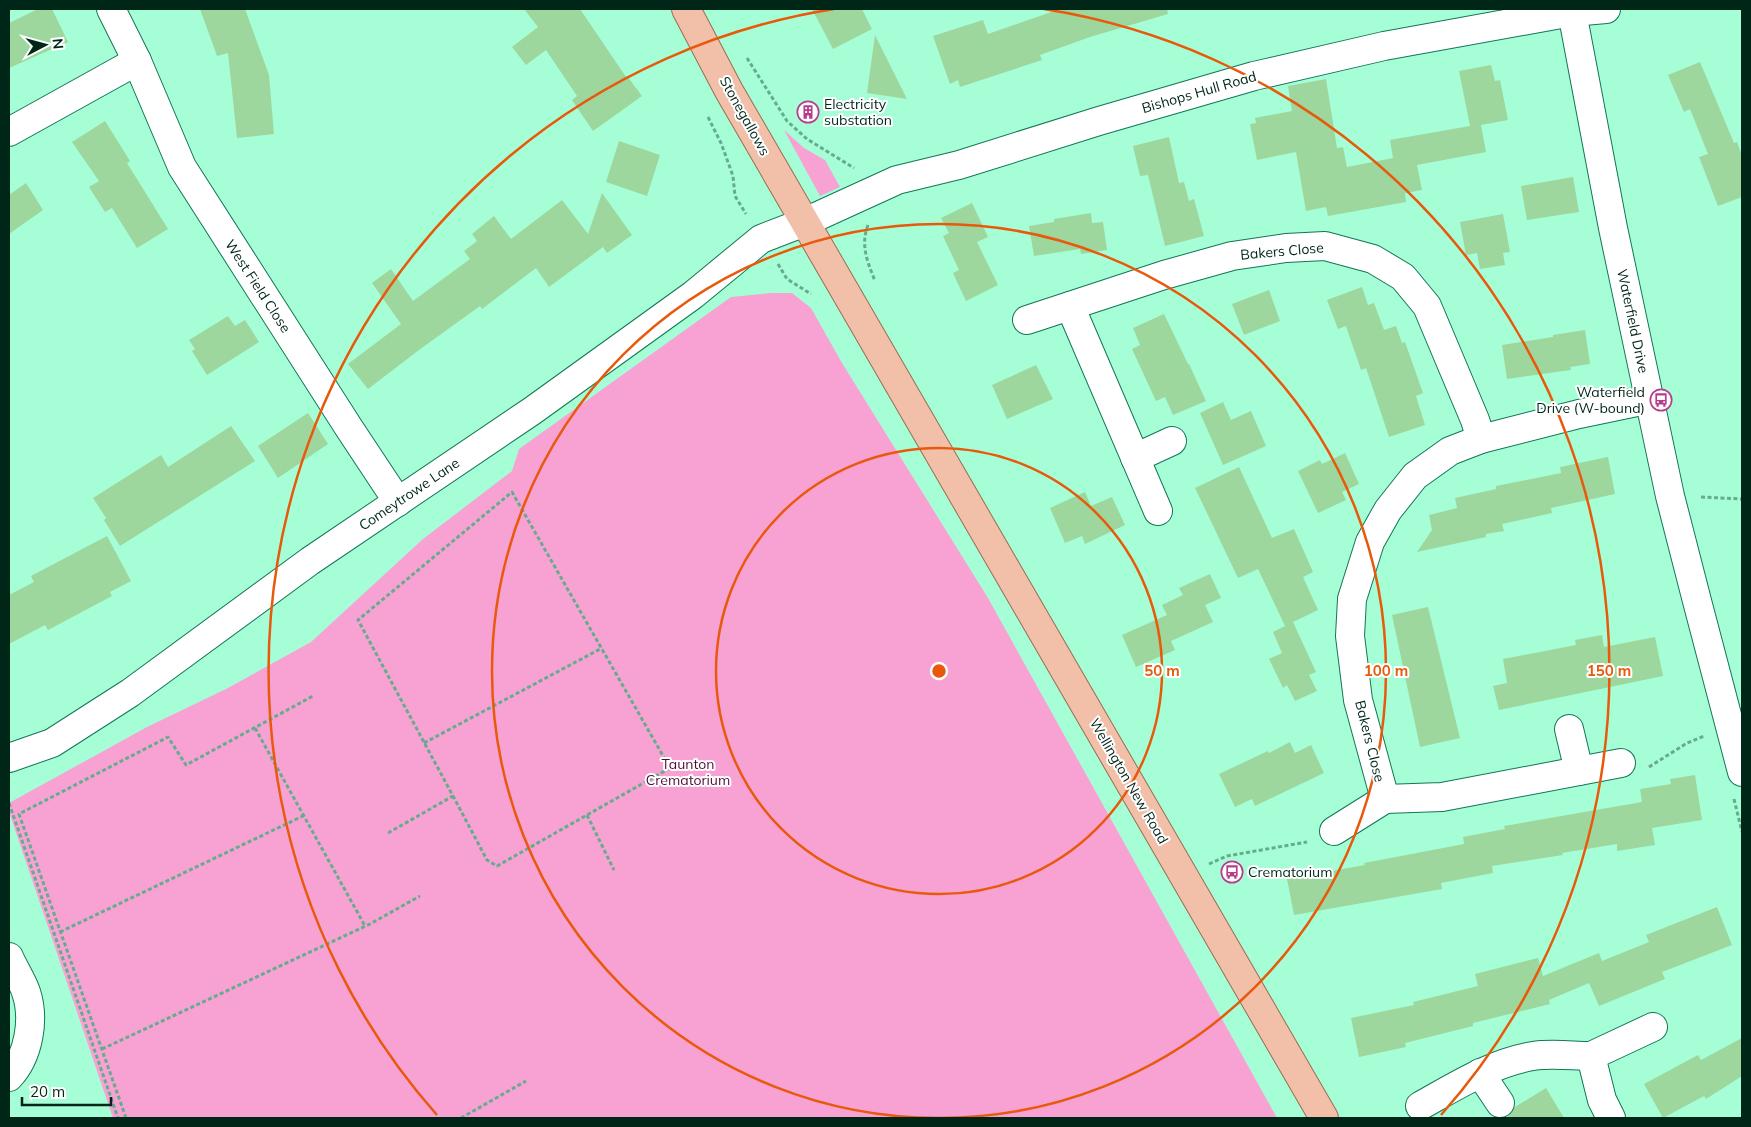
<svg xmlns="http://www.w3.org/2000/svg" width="1751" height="1127" viewBox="0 0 1751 1127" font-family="Mulish,sans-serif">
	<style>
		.green { fill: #f8a2d4 }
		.building { fill: #9dd79d }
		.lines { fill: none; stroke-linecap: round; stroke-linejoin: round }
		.minor-casing { stroke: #127655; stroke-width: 30 }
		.primary-casing { stroke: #986e51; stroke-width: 30 }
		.path { stroke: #66ab8e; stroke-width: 3; stroke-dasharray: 4 2.5; stroke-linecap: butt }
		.minor { stroke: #fff; stroke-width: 28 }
		.primary { stroke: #f2bfa9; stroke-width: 28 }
		.ring { fill: none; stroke: #e8590c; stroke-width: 2.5 }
		.labels { text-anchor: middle; stroke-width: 4; stroke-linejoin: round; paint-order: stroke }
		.street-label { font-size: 14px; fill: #002618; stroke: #fff }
		.poi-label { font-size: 14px; fill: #002618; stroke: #fff; text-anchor: start }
		.park-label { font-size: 14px; fill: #4c0f37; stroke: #fff }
		.centre { fill: #e8590c; stroke: #fff; stroke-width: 2.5 }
		.ring-label { font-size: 15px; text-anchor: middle; font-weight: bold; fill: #e8590c; stroke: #fff; stroke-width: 4; stroke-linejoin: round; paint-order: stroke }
	</style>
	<rect width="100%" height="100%" fill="#a6fed7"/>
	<g class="green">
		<polygon points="784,130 804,148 825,160 840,187 820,196"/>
		<polygon points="771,293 792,293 811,308 842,363 988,598 1277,1118 113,1118 9,812 9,803 147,727 228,688 311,642 423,539 512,471 519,449 731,297"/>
	</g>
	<g class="building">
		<polygon points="38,9 52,9 68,42 9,68 9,23"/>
		<polygon points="200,9 245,9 269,75 274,134 237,138 228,53 217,56"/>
		<polygon points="524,9 580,9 626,77 627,76 642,96 593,131 572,100 577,96 546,50 526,65 512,47 538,27"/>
		<polygon points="812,9 862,9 872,29 833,49"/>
		<polygon points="1060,9 1167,9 1168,14 1090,37 1040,55 1042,60 960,87 958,80 950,84 933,36 983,20 988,34"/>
		<polygon points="875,35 907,99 867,93"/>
		<polygon points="1700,62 1734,143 1737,142 1742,156 1742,197 1718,206 1699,157 1708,154 1690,109 1684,112 1668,75"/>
		<polygon points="1491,65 1495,81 1500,80 1508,120 1481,125 1486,152 1417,165 1422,190 1405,193 1406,202 1328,216 1326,207 1306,211 1296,152 1257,160 1250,124 1256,123 1255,118 1292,111 1288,86 1326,79 1337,148 1343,147 1347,167 1393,158 1390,140 1470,126 1459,71"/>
		<polygon points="105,121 130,161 127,163 168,229 137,248 112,208 105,212 89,187 99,181 72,142"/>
		<polygon points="1169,137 1179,183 1184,182 1189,201 1194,199 1204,236 1165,246 1148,175 1140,176 1133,146"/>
		<polygon points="619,141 660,155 647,196 606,182"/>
		<polygon points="1573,177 1579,212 1527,220 1521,186"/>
		<polygon points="26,183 43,210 9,234 9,195"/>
		<polygon points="602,193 632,235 607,253 603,247 549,287 536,268 482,309 480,306 419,350 368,389 348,364 401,324 372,283 391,269 413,301 470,259 464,251 477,241 472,234 494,216 511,239 562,200 588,234"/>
		<polygon points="972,203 988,237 977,242 998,285 966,301 953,273 959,270 943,236 949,233 941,218"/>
		<polygon points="1091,213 1092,223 1103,222 1107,250 1081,254 1080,249 1034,256 1029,226 1054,222 1054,219"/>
		<polygon points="1503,214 1510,252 1503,253 1505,265 1480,269 1477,253 1466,255 1460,222"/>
		<polygon points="1362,287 1368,305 1374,303 1384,330 1396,326 1402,343 1405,342 1423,393 1416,396 1425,425 1389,437 1366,368 1361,370 1346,326 1338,329 1327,300"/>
		<polygon points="1269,290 1280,321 1244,335 1232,304"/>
		<polygon points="1164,314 1188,364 1189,364 1206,401 1173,415 1165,397 1156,401 1132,349 1140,345 1133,328"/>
		<polygon points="228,316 235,326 245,320 259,342 207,375 192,351 195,349 189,340"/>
		<polygon points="1585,330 1590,364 1570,367 1571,370 1507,379 1502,345 1553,337 1553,335"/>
		<polygon points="1036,365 1053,399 1007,419 992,385"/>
		<polygon points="1223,402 1231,420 1251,411 1266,446 1223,465 1200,413"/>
		<polygon points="308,413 328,444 278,478 258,446"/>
		<polygon points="231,426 255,461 120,546 104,520 106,518 93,498 161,455 168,467"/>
		<polygon points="1345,453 1359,484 1342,492 1346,500 1318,513 1298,471 1320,460 1322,464"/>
		<polygon points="1608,457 1615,494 1551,508 1552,513 1502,524 1504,531 1486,534 1486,537 1417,552 1432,530 1429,515 1457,508 1455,498 1496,489 1496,486 1561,473 1560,467"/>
		<polygon points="1239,467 1272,538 1294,529 1313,572 1303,577 1318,610 1293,622 1316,672 1309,675 1317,691 1295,701 1287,685 1283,688 1269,659 1282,653 1273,632 1285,626 1258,569 1238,578 1195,488"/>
		<polygon points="1085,492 1091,506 1112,497 1125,525 1085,544 1082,536 1065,543 1050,508"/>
		<polygon points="107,536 131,581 110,592 112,596 48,630 45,625 9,644 9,595 34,582 31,576"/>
		<polygon points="1210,574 1221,598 1205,605 1213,622 1171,641 1175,650 1136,667 1122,635 1167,615 1162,605 1183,595 1179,588"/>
		<polygon points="1428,607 1460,738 1420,747 1392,615"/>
		<polygon points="1602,635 1604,647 1655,637 1663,676 1499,710 1493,686 1507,683 1503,659 1576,645 1575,640"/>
		<polygon points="1290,742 1295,753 1311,745 1324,773 1255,806 1252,799 1235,807 1219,774 1268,751 1269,753"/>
		<polygon points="1695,775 1702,820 1652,828 1655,845 1617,851 1617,844 1562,853 1563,855 1492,866 1493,873 1441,883 1442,889 1294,915 1287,879 1365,865 1364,863 1464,844 1463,837 1505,829 1504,826 1642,802 1640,789 1671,784 1670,779"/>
		<polygon points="1717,907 1732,945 1662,972 1665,979 1599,1006 1589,983 1549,1000 1550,1004 1473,1023 1473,1026 1405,1043 1406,1047 1359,1057 1351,1018 1414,1005 1413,1002 1478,986 1475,974 1538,958 1543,976 1599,953 1602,961 1649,942 1646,935"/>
		<polygon points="1742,1038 1742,1076 1706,1099 1704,1096 1663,1118 1644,1084 1698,1055 1701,1060"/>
		<polygon points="1546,1088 1564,1118 1502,1118 1509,1116 1515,1107"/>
	</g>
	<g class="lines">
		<g class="minor-casing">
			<g id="minor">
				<polyline points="111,9 137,61 182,167 349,428 398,502"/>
				<polyline points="1572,12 1613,228 1670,496 1697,601 1742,772"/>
				<polyline points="9,132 137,61"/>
				<polyline points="1070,306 1158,511"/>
				<polyline points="1027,320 1164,275 1232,256 1286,248 1325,246 1373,259 1403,277 1427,306 1475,420 1481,439"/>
				<polyline points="1135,458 1172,441"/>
				<polyline points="1569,729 1579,771"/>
				<polyline points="9,758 52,743 130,693 310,561 532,411 693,295 761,239 805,222 897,180 959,165 1099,121 1254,76 1384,46 1572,12 1606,9"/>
				<polyline points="1621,763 1442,797 1385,799 1358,700 1350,636 1352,599 1370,542 1388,510 1415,476 1450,451 1481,439 1579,414 1651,399"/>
				<polyline points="1334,831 1385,799"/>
				<path d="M 9,957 C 14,969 22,980 26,992 C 35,1019 29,1056 9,1077"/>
				<polyline points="1480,1073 1500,1103"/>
				<path d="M 1420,1106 C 1456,1086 1492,1063 1533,1056 C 1552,1053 1573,1056 1591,1056"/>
				<polyline points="1611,1118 1602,1100 1591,1056 1653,1027"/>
			</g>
		</g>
		<g class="primary-casing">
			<polyline id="primary" points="686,9 729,91 1324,1118"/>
		</g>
		<g class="path">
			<polyline points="747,58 787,121 807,139 854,168"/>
			<polyline points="708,117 721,143 733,176 735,196 746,214"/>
			<path d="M 868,225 C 860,246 868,263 875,281"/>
			<polyline points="778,264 787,279 811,294"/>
			<polyline points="1701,497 1742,499"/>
			<polyline points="255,728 365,926"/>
			<polyline points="424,743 602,648"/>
			<polyline points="1649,767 1687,743 1704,736"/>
			<polyline points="1734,799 1742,832"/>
			<polyline points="9,803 118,1118"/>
			<polyline points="587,815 614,870"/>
			<polyline points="388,833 453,796 358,620 512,492 670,768 497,866 487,860 453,796"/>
			<polyline points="1209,864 1227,856 1307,842"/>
			<polyline points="60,932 303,816"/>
			<polyline points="102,1049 370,924 420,896"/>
			<polyline points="126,1118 19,814 168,737 186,765 313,696"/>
			<polyline points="461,1118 526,1081"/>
		</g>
		<use href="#minor" class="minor"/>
		<use href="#primary" class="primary"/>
	</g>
	<g class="ring">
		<circle cx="939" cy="671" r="223"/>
		<circle cx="939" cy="671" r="447"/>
		<path d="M437 1115A670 670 0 0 1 834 9M1044 9A670 670 0 0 1 1441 1115"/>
	</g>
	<defs>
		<g id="building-ring" transform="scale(1.125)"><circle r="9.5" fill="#fff" stroke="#b83c8c" stroke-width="1.5"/><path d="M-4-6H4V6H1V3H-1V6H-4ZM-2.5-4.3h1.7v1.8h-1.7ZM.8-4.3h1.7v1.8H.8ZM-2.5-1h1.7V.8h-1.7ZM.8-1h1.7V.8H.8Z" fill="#b83c8c"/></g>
		<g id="bus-ring" transform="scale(1.125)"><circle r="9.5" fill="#fff" stroke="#b83c8c" stroke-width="1.5"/><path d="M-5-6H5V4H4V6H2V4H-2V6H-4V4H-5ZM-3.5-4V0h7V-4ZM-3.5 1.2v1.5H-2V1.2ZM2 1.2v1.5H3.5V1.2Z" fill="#b83c8c"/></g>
	</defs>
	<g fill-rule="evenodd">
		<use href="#building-ring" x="808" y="112"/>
		<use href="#bus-ring" x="1661" y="400"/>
		<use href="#bus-ring" x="1232" y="872"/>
	</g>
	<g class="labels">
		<g class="street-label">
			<text transform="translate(1199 92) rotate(-16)" y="5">Bishops Hull Road</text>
			<text transform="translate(745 116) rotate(61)" y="5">Stonegallows</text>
			<text transform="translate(1282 251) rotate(-5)" y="5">Bakers Close</text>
			<text transform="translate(258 286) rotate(57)" y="5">West Field Close</text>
			<text transform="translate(1633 321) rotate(78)" y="5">Waterfield Drive</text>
			<text transform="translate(409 494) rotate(-34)" y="5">Comeytrowe Lane</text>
			<text transform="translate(1370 741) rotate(76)" y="5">Bakers Close</text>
			<text transform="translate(1129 781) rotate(60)" y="5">Wellington New Road</text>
		</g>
		<g class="poi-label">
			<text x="824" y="109">Electricity<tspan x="824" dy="16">substation</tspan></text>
			<text x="1645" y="397" text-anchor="end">Waterfield<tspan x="1645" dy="16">Drive (W-bound)</tspan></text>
			<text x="1248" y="877">Crematorium</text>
		</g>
		<g class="park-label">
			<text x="688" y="769">Taunton<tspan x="688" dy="16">Crematorium</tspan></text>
		</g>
	</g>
	<circle cx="939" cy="671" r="8" class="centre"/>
	<g class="ring-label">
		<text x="1162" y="676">50 m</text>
		<text x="1386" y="676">100 m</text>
		<text x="1609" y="676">150 m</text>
	</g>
	<rect width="1751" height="1127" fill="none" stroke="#002618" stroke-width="20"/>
	<g transform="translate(45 45) rotate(84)" stroke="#ffffff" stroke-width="4" paint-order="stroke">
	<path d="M0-4L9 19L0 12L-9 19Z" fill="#002618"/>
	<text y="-8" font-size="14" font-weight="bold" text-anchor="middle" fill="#002618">N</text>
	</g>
	<path d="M22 1097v8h89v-8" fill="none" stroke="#002618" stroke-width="2.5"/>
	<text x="30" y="1097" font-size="15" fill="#002618" stroke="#ffffff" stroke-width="4" paint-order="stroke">20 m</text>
</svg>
